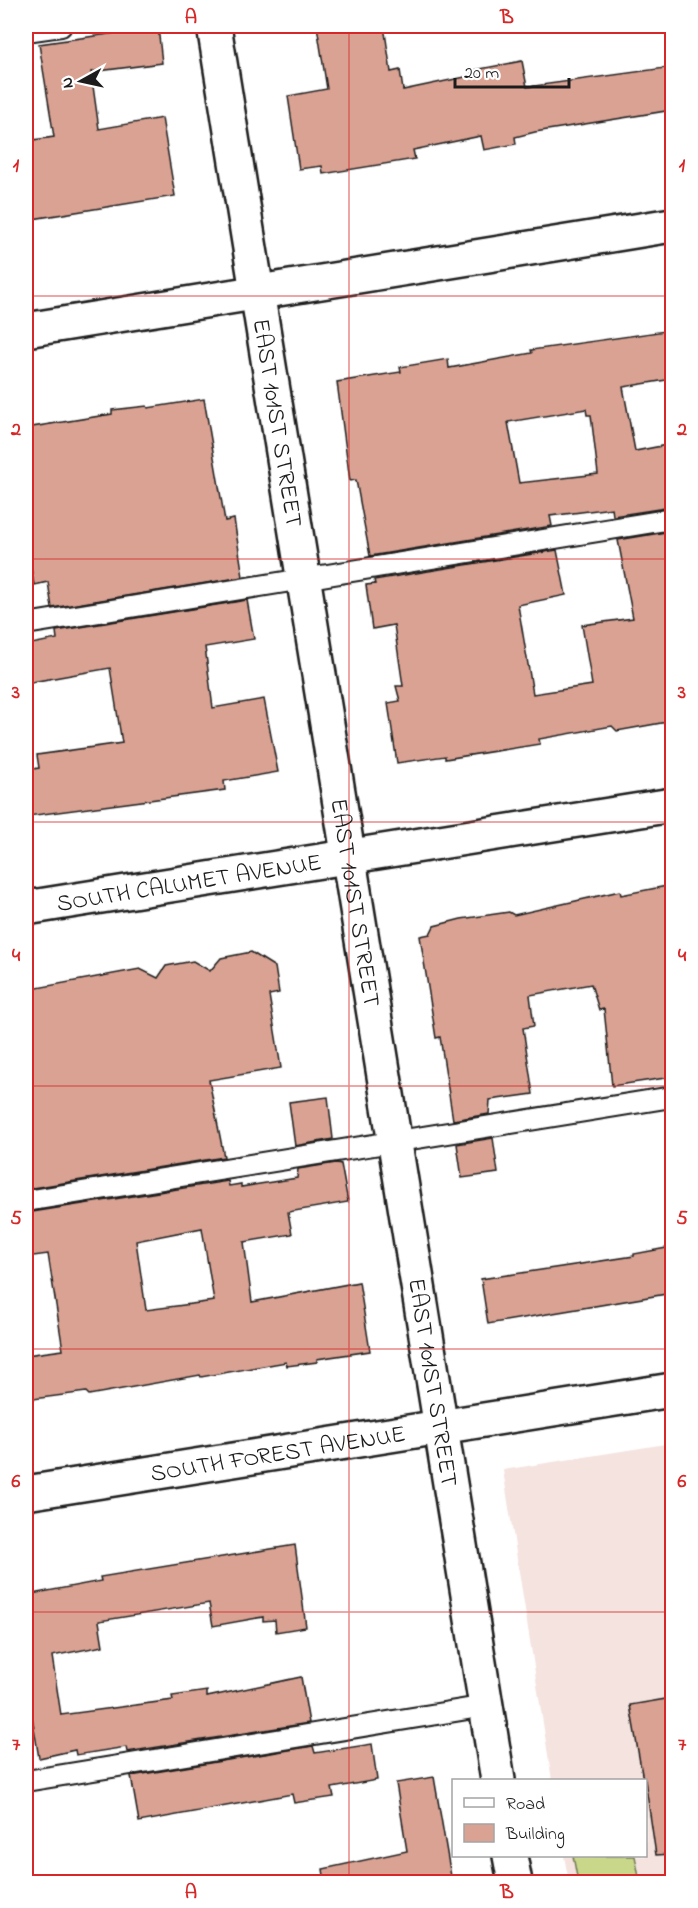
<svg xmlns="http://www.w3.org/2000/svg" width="698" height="1908" viewBox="0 0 698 1908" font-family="'Indie Flower',sans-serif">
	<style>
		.built { fill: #f4e3df }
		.green { fill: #c9d78b; stroke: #727a54; stroke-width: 1.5 }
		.building { fill: #daa293; stroke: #1c1c1c; stroke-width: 1.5; fill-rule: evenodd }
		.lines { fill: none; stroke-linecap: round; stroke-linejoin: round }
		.lane-casing { stroke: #1c1c1c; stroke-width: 24 }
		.street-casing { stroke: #1c1c1c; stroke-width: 38 }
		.secondary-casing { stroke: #1c1c1c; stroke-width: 38 }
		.lane { stroke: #fff; stroke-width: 20 }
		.street { stroke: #fff; stroke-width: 33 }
		.secondary { stroke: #fff; stroke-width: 33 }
		.grid { fill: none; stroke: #d62828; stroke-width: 1.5; stroke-opacity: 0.55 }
		.labels { text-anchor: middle; stroke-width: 4.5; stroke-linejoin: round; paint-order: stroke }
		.street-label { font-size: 24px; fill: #1c1c1c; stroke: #fff }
		.neatline { fill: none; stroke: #d62828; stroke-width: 2 }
		.grid-label { font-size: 20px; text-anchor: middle; font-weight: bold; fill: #d62828 }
	</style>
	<rect width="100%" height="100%" fill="#fff"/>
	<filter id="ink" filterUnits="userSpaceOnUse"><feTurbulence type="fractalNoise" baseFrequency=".0167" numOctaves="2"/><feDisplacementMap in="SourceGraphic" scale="12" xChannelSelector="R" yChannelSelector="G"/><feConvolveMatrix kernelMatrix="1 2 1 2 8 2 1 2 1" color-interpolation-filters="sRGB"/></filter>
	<g filter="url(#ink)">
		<polygon class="built" points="672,1443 672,1882 569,1882 564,1856 646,1856 646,1780 552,1780 503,1470"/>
		<polygon class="green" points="573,1856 635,1856 639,1877 605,1882 578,1882"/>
		<g class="building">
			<polygon points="317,26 384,26 391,72 400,70 403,90 470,76 469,71 522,61 527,87 672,67 672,110 535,132 515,137 516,144 484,150 481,136 413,150 415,159 323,174 322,166 299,169 288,96 327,89"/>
			<polygon points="158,27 162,63 91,72 99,129 162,118 175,196 26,220 26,141 54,137 39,44"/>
			<path d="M 672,330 L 672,379 L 623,387 L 635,451 L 672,444 L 672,507 L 613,516 L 612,508 L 550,516 L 552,526 L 370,556 L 356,480 L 350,481 L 337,382 L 401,372 L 400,367 L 448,359 L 449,368 L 532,353 L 531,350 ZM 586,409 L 587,415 L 591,415 L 598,474 L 519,483 L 508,422 Z"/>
			<polygon points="204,399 225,521 234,519 243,577 52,608 48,582 34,585 26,539 26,428 112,414 112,410 147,406 148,408"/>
			<polygon points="672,531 672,721 617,731 612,726 539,739 540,744 445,759 445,756 397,763 388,703 400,701 396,686 403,686 394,625 372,629 366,585 375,584 374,580 557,550 566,595 518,605 533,694 592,685 582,625 633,618 618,540"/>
			<polygon points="247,600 254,639 205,647 213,708 264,699 278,772 224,781 225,790 28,816 26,770 39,768 37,755 122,743 110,668 26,683 26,645 57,639 56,631"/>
			<polygon points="672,885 672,1077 612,1086 604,1009 599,1010 591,984 530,995 534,1026 523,1028 533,1094 490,1100 489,1114 453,1120 440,1037 436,1038 420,936 430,934 434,926 461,919 509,912 514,915 620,891 621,895"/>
			<polygon points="251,952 275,967 279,993 269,995 281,1068 209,1080 224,1157 26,1189 26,990 140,969 158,978 166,966 193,961 210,971 221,958"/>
			<polygon points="328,1097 333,1139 295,1146 289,1102"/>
			<polygon points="493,1138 498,1173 462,1178 457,1144"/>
			<path d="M 336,1163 L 341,1164 L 348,1202 L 288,1212 L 292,1234 L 244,1242 L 252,1302 L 359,1282 L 370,1351 L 317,1359 L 317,1362 L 287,1366 L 286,1362 L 201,1377 L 200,1375 L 89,1395 L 86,1392 L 26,1400 L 26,1355 L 63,1350 L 48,1254 L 26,1257 L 26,1213 L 228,1181 L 229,1186 L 241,1184 L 241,1187 L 297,1178 L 298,1169 ZM 202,1228 L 214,1301 L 146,1310 L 136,1241 Z"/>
			<polygon points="672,1247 672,1293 488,1324 481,1279 634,1256 634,1254"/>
			<polygon points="295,1545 306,1627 276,1632 275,1620 263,1621 263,1617 213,1626 209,1603 99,1621 103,1646 52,1656 61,1715 173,1700 172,1696 207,1691 207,1697 301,1677 309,1723 127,1752 126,1747 76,1755 75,1750 39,1758 26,1680 26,1595 101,1581 100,1577"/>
			<polygon points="672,1698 672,1854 656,1855 645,1780 643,1780 630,1705"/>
			<polygon points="372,1744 377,1780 332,1788 334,1797 294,1803 292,1794 139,1822 131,1776 313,1746 315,1753"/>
			<polygon points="434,1777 452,1882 325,1882 323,1869 407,1851 396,1783"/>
		</g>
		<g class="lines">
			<g class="lane-casing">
				<g id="lane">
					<polyline points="26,31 61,26"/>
					<polyline points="26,624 672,519"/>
					<polyline points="26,1201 672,1097"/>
					<polyline points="26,1781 486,1706"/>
				</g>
			</g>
			<g class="street-casing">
				<g id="street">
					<path id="s1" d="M 214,26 L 498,1780"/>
					<path id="s2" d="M 26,908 L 672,805"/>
					<path id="s3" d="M 26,1493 L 672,1390"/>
					<polyline points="510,1856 515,1882"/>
				</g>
			</g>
			<g class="secondary-casing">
				<polyline id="secondary" points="26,330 672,225"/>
			</g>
			<use href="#lane" class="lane"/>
			<use href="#street" class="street"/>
			<use href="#secondary" class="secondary"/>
		</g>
	</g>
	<path class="grid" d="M 349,26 L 349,1882M 26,296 L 672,296M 26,559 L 672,559M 26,822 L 672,822M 26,1086 L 672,1086M 26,1349 L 672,1349M 26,1612 L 672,1612"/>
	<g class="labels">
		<g class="street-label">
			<text dy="8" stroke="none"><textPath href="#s1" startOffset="402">EAST 101ST STREET</textPath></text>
			<text dy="8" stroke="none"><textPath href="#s2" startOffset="165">SOUTH CALUMET AVENUE</textPath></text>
			<text dy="8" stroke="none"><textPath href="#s1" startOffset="888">EAST 101ST STREET</textPath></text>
			<text dy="8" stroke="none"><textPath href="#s1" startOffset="1374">EAST 101ST STREET</textPath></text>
			<text dy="8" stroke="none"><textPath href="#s3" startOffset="255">SOUTH FOREST AVENUE</textPath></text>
		</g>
	</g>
	<rect width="698" height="1908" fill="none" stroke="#fff" stroke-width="66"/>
	<rect x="452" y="1779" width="195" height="78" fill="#ffffff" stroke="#a4a4a4" stroke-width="1.5"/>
	<rect x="464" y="1798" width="30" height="9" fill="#ffffff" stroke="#a4a4a4" stroke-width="1.5"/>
	<text x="506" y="1809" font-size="18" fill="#1c1c1c">Road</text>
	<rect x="464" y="1824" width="30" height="18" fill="#daa293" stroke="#a4a4a4" stroke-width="1.5"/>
	<text x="506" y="1839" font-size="18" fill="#1c1c1c">Building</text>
	<g transform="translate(81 81) rotate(262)" stroke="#ffffff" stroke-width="4.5" paint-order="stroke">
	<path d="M0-4.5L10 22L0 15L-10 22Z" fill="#1c1c1c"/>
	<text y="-9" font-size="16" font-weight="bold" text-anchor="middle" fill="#1c1c1c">N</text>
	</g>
	<path d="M455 78v9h114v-9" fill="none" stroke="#1c1c1c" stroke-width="3"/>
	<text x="464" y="78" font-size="18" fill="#1c1c1c" stroke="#ffffff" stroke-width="4.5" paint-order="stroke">20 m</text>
	<rect x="33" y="33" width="632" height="1842" class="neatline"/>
	<g class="grid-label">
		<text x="191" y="23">A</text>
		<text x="507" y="23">B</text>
		<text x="16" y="171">1</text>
		<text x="682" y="171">1</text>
		<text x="16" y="435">2</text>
		<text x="682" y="435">2</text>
		<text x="16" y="698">3</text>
		<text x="682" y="698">3</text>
		<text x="16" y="961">4</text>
		<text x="682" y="961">4</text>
		<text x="16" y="1224">5</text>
		<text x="682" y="1224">5</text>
		<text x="16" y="1487">6</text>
		<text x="682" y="1487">6</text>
		<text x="16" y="1750">7</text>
		<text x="682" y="1750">7</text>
		<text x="191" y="1898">A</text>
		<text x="507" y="1898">B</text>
	</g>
</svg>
